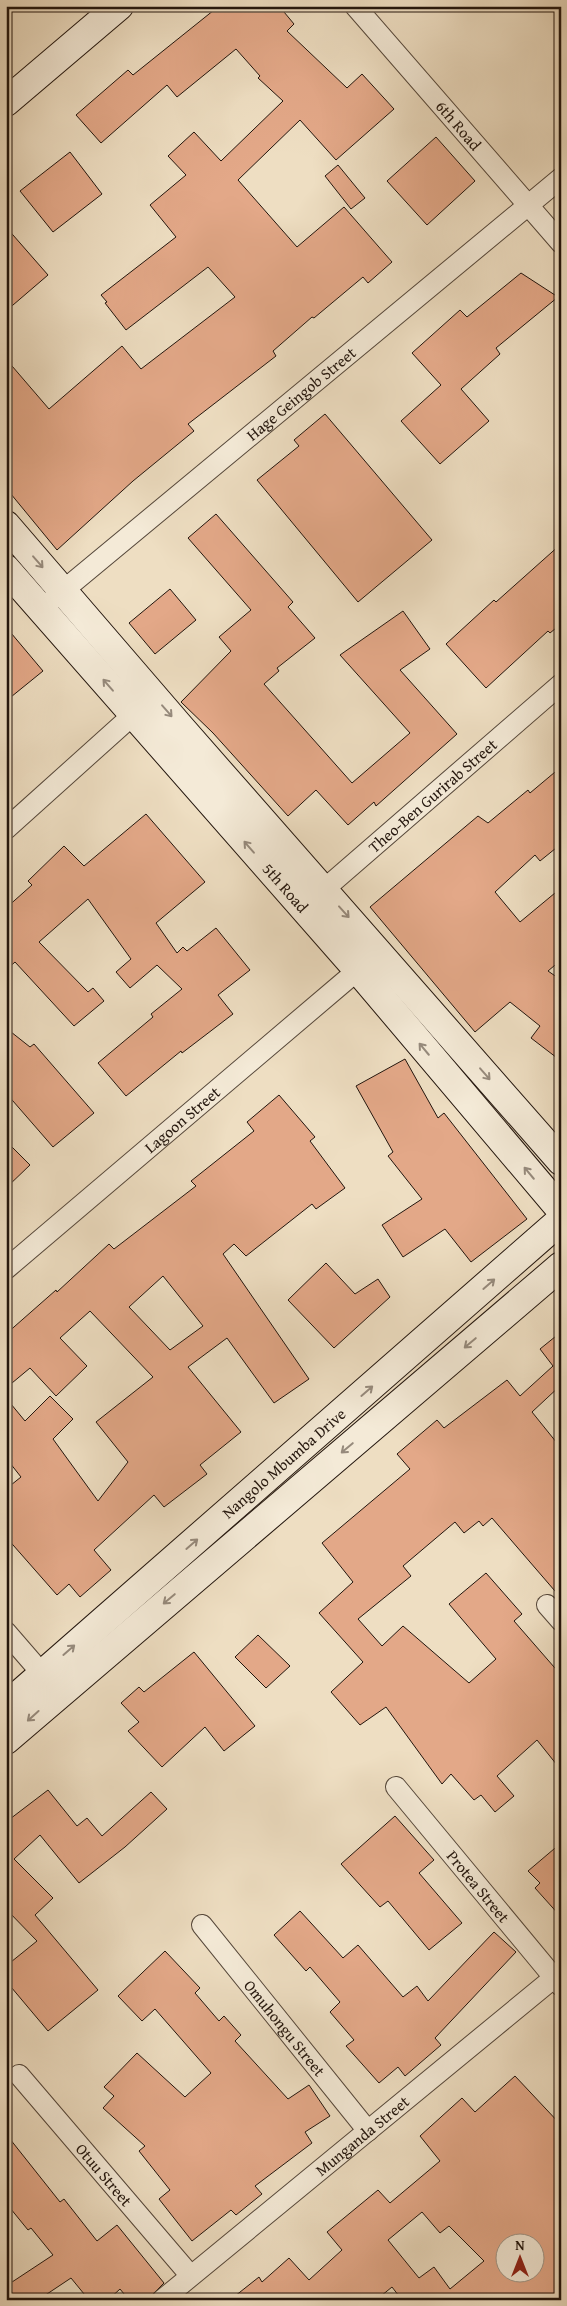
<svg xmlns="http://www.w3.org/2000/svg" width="567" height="2306" viewBox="0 0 567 2306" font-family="'Gentium Book Plus',serif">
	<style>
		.building { fill: #e3a888; stroke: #22150d; fill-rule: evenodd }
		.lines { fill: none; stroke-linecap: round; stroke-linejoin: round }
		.street-casing { stroke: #55473a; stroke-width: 22 }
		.secondary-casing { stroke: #22150d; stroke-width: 30 }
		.street { stroke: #f4ead7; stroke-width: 20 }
		.secondary { stroke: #f4ead7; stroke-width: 28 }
		.oneway { stroke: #968a7c }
		.labels { text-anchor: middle; stroke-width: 4.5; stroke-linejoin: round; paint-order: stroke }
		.street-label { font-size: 16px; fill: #22150d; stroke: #f4ead7 }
	</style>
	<rect width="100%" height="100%" fill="#eedec2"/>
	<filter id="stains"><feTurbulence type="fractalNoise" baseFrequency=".004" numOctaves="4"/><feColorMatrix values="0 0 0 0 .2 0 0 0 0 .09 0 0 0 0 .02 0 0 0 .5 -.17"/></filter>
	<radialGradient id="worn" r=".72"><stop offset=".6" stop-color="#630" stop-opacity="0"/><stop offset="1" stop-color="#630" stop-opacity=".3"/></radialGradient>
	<g class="building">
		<polygon points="219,6 279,6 294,24 287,31 347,88 362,74 394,109 336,160 300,120 238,180 297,247 344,207 392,262 368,283 363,277 314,318 312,317 273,351 276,356 188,424 194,431 133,481 57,550 6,488 6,359 49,409 122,346 141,369 235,297 208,267 126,330 105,303 107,302 101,295 176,237 150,205 186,175 168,156 194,132 221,161 283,101 258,78 260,76 236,49 177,97 167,85 101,143 76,115 128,70 133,75"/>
		<polygon points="436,137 475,181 427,225 387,181"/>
		<polygon points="70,152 102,194 53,232 20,191"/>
		<polygon points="338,165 365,198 351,209 325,176"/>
		<polygon points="6,227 48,275 6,311"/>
		<polygon points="521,273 558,297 496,348 500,354 461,389 489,421 440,464 401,421 441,385 412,353 460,310 467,317"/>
		<polygon points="325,414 432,540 358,602 257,480 299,446 294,440"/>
		<polygon points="216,514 293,602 288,607 315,638 277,668 279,671 264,684 352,783 410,733 340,655 403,611 430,649 400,670 457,734 376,806 374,802 348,825 316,790 288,816 213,733 181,702 231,651 219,637 251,610 188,538"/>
		<polygon points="561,544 561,624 550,633 548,631 486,688 446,644 494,600 496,602"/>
		<polygon points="170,589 196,620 155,654 129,623"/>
		<polygon points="6,627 43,671 6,701"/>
		<polygon points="561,767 561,844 540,861 535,855 495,892 520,922 561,888 561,960 548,971 561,980 561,1061 531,1038 540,1026 510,1002 475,1032 370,907 478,816 488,823 528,790 530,793"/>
		<polygon points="146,814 205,882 156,923 177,953 183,947 187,951 216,928 250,970 218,995 233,1014 182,1053 181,1051 126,1096 98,1063 153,1017 151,1014 182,989 157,965 130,988 116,972 131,959 88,899 39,942 88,992 93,988 104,1001 74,1026 15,962 6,970 6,908 32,885 28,881 64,846 84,866"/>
		<polygon points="6,1028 30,1047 34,1044 94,1113 53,1147 6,1093"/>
		<polygon points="405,1059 438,1118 444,1113 527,1219 471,1262 445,1229 403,1257 382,1225 422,1199 388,1156 393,1152 356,1086"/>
		<path d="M 279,1095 L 315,1137 L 310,1141 L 345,1188 L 316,1209 L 312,1204 L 246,1256 L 234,1244 L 223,1254 L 309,1379 L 274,1403 L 227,1338 L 188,1367 L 241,1432 L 200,1465 L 207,1474 L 164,1507 L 154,1495 L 94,1550 L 111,1570 L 80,1597 L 69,1584 L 57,1595 L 6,1537 L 6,1489 L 21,1477 L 6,1458 L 6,1398 L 25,1421 L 50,1396 L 73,1419 L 53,1439 L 98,1501 L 128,1462 L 96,1422 L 153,1377 L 90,1311 L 60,1338 L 87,1366 L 56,1396 L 30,1368 L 6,1388 L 6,1334 L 56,1290 L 57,1292 L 109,1244 L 114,1249 L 196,1186 L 191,1181 L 254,1131 L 247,1122 ZM 163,1276 L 203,1326 L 170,1350 L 129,1307 Z"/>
		<polygon points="6,1141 30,1165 6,1188"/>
		<polygon points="326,1263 355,1294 378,1279 390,1297 334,1348 288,1300"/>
		<polygon points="561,1332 561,1385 532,1412 561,1448 561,1598 492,1518 483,1526 479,1521 464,1533 455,1522 403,1566 411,1576 358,1619 382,1646 403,1626 469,1683 496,1659 449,1604 486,1573 522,1614 514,1621 561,1675 561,1770 537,1740 497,1776 514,1796 495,1812 481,1795 474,1800 451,1774 442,1784 386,1707 360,1725 331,1692 363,1662 319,1613 353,1582 322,1543 410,1469 397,1454 437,1420 444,1428 507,1380 520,1396 553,1366 540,1349"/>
		<polygon points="258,1635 290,1666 266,1688 235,1657"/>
		<polygon points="194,1652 255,1726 224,1751 205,1727 162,1767 128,1731 139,1722 121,1703 139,1687 144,1692"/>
		<polygon points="48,1790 77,1826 87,1818 102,1836 151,1792 167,1809 125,1847 79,1883 40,1835 14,1859 53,1898 35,1915 98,1990 48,2031 6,1981 6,1966 37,1941 6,1909 6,1822"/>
		<polygon points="395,1816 434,1860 419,1873 462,1923 429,1950 388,1901 380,1907 341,1864"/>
		<polygon points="561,1843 561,1917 535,1888 540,1883 528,1871"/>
		<polygon points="300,1911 343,1958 358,1945 403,1997 417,1986 428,2001 494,1932 516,1952 435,2038 441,2045 405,2076 398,2067 379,2083 346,2046 354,2040 330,2012 340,2002 310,1967 306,1971 274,1935"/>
		<polygon points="165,1951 200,1988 195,1993 219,2021 224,2016 241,2035 235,2041 288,2099 309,2085 330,2116 305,2132 312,2143 255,2186 262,2194 236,2215 231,2210 192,2241 159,2199 170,2190 139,2151 145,2146 103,2108 114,2096 104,2087 137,2053 185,2097 211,2073 155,2009 142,2021 118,1996"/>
		<path d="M 515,2076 L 561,2125 L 561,2300 L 402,2300 L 392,2287 L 376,2300 L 230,2300 L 259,2277 L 262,2282 L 289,2258 L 309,2280 L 342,2250 L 327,2232 L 378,2190 L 390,2203 L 440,2161 L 420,2136 L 462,2098 L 475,2112 ZM 422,2212 L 440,2233 L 449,2226 L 484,2261 L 450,2289 L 434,2267 L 419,2278 L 388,2240 ZM 504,2244 L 534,2244 L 534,2274 L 504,2274 Z"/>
		<polygon points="6,2134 60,2202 64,2199 97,2241 117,2225 164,2283 151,2296 146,2300 129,2300 120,2289 108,2300 89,2300 71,2278 38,2300 6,2300 6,2286 53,2255 31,2228 28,2230 6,2203"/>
	</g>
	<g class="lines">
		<g class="street-casing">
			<g id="street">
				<path id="s1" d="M 355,6 L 561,243"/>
				<path id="s2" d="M 53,599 L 561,178"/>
				<polyline points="6,829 134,714"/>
				<path id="s3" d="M 313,899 L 561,684"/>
				<path id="s4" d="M 6,1269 L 358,970"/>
				<polyline points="547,1605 561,1621"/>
				<polyline points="6,1632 51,1684"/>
				<path id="s5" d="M 396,1787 L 561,1986"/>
				<path id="s6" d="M 202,1925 L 368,2131"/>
				<path id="s7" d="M 19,2075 L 190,2275"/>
				<path id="s8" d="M 162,2300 L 561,1972"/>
			</g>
		</g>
		<g class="secondary-casing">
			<g id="secondary">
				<polyline points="6,102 119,6"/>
				<polyline points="6,525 180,727 561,1161"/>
				<path id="s9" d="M 6,569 L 358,970 L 561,1210"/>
				<path id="s10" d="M 6,1706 L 561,1220"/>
				<polyline points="6,1740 561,1266"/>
			</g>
		</g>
		<use href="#street" class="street"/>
		<use href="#secondary" class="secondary"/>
	</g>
	<defs><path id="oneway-shaft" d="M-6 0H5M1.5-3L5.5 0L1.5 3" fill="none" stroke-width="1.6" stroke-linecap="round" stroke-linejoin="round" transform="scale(1.25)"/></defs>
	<g class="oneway">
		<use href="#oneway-shaft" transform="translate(38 562) rotate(49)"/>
		<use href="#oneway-shaft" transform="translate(108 685) rotate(-131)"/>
		<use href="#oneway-shaft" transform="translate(167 711) rotate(49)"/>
		<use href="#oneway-shaft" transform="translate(249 847) rotate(-131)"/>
		<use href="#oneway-shaft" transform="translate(344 912) rotate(48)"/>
		<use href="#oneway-shaft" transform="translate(424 1049) rotate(-130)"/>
		<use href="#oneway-shaft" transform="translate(485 1074) rotate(49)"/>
		<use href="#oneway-shaft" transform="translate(529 1173) rotate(-130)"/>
		<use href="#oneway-shaft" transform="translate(489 1284) rotate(-41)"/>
		<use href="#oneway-shaft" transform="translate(470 1343) rotate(140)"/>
		<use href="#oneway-shaft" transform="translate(367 1391) rotate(-41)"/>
		<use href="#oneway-shaft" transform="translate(347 1448) rotate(140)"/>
		<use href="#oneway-shaft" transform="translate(192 1544) rotate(-41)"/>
		<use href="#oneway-shaft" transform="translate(169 1599) rotate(140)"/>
		<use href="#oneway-shaft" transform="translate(69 1650) rotate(-41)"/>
		<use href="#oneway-shaft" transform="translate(33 1716) rotate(138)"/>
	</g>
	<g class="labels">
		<g class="street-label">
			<text dy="6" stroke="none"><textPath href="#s1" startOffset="158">6th Road</textPath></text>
			<text dy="6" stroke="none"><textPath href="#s2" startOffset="322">Hage Geingob Street</textPath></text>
			<text dy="6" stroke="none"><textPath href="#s3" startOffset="158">Theo-Ben Gurirab Street</textPath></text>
			<text dy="6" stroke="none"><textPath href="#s9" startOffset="424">5th Road</textPath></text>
			<text dy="6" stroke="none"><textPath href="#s4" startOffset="231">Lagoon Street</textPath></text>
			<text dy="6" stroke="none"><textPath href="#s10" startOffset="369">Nangolo Mbumba Drive</textPath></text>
			<text dy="6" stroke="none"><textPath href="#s5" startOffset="129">Protea Street</textPath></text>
			<text dy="6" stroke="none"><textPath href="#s6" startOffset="132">Omuhongu Street</textPath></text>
			<text dy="6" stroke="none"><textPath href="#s8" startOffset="259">Munganda Street</textPath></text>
			<text dy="6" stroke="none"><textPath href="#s7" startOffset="131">Otuu Street</textPath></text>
		</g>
	</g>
	<rect width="567" height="2306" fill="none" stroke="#eedec2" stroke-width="25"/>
	<rect x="8" y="8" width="552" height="2291" fill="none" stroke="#22150d" stroke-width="2.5"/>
	<rect x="12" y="12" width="542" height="2281" fill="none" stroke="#22150d"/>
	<g transform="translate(520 2258)"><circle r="24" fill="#f4ead7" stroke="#a09586"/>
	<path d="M0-4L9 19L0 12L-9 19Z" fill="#8f2418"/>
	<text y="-8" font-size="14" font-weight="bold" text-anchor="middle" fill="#22150d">N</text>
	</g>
	<rect width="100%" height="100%" filter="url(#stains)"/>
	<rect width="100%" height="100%" fill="url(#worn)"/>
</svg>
